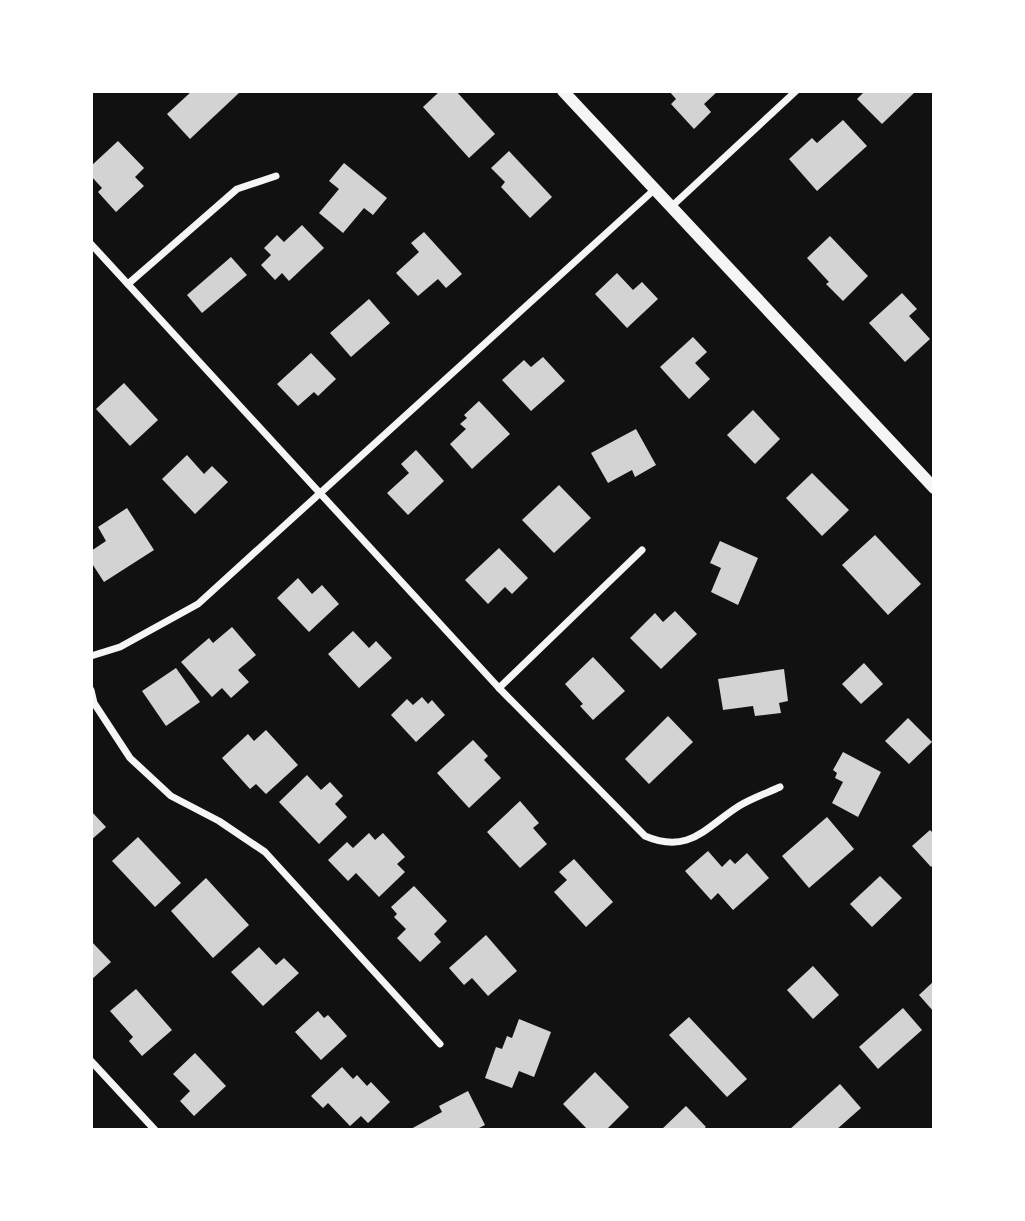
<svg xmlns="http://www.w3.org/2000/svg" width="1025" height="1221" viewBox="0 0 1025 1221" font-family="Rubik,sans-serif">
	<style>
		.building { fill: #d3d3d3 }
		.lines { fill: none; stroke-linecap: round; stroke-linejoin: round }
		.minor { stroke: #f5f5f5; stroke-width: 7 }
		.secondary { stroke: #f5f5f5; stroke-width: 12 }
	</style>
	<rect width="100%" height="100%" fill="#111"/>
	<g class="building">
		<polygon points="192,91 239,91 240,92 190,139 167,114"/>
		<polygon points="440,91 456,91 495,134 469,158 423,107"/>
		<polygon points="669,91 718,91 704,104 711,112 694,129 671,104 676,99"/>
		<polygon points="865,91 916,91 882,124 857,99"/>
		<polygon points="843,120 867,146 817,191 789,159 812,138 817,143"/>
		<polygon points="118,141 144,168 135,177 144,186 116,212 98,192 102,188 91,176 91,166"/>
		<polygon points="509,151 552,197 530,218 501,187 505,182 491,168"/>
		<polygon points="344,163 387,198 373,215 364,208 343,233 319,213 339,189 329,181"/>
		<polygon points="302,225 324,248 289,281 282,273 275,280 261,265 271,255 264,248 277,235 284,242"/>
		<polygon points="424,232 462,274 446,288 438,279 418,296 396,273 419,252 411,243"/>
		<polygon points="830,236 868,276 843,301 826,284 829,282 807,258"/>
		<polygon points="231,257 247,275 202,313 187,295"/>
		<polygon points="617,273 633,290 642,282 658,299 627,328 595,294"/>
		<polygon points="902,293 917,309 909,316 930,339 905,362 869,323"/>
		<polygon points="369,299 390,323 351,357 330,333"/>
		<polygon points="693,337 707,352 695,363 710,379 689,399 660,367"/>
		<polygon points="311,353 336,379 318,396 314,392 298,406 277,384"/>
		<polygon points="543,357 565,381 531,411 502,380 524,360 531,367"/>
		<polygon points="124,383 158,420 130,446 96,409"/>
		<polygon points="479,401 510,434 472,469 450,444 466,429 460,424 467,418 464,415"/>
		<polygon points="753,410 780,439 755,464 727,435"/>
		<polygon points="636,429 656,465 635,477 632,470 608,483 591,453"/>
		<polygon points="416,450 444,481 408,515 387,493 409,473 401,464"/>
		<polygon points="187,455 204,474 212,466 228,482 195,514 162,479"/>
		<polygon points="812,473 849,510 822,536 786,498"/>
		<polygon points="559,485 591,518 554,553 522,520"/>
		<polygon points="127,508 154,550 104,582 91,562 91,551 106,541 98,527"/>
		<polygon points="875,535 921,584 888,615 842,565"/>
		<polygon points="720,541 758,558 738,605 711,592 721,568 710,563"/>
		<polygon points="499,548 528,578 512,594 505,587 488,604 465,580"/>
		<polygon points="298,578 312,594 322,585 339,604 309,632 277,598"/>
		<polygon points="675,611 697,634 661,669 630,638 655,613 663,622"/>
		<polygon points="232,627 256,655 238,670 249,682 231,698 222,688 212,697 181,662 209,638 213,643"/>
		<polygon points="353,631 369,648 376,641 392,658 359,688 328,654"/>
		<polygon points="593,657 625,691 593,720 580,706 583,704 565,684"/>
		<polygon points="864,663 883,684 861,704 842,684"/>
		<polygon points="176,668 200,702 166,726 142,691"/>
		<polygon points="784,669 788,701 779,703 781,713 755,716 753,706 723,710 718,679"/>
		<polygon points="422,697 428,704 432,700 445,715 416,742 391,715 407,699 413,705"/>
		<polygon points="668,716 693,742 649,784 625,759"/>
		<polygon points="908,718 932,742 909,764 885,741"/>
		<polygon points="266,730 298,765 266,794 256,784 250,789 222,758 248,734 254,741"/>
		<polygon points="473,740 488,756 484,760 501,778 469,808 437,773"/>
		<polygon points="843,752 881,772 858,817 832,803 843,782 835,778 837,773 833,770"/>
		<polygon points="307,775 321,790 330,782 343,796 335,804 347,817 319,844 279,802"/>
		<polygon points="520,801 539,823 533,828 547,844 520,868 487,832"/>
		<polygon points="91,811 106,827 91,840"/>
		<polygon points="827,817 854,849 809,888 782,856"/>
		<polygon points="930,830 934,834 934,864 931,867 912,846"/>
		<polygon points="369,833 375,840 383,833 405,857 397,864 405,872 379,897 356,873 348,881 328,860 347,842 353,848"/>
		<polygon points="138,837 181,883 155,907 112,861"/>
		<polygon points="708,851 722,867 730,859 735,864 747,853 769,878 733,910 718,893 711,900 685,871"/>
		<polygon points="574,859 613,902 586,927 554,892 567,880 559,872"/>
		<polygon points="880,876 902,898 872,927 850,904"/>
		<polygon points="206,878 249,925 213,958 171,911"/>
		<polygon points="414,886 447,921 434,934 441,942 420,962 397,938 406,929 394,917 397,914 391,907"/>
		<polygon points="486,935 517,971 488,996 472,978 464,985 449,968"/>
		<polygon points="91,941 111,962 91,980"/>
		<polygon points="259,947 276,965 284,958 299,973 263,1006 231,972"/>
		<polygon points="813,966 839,995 813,1019 787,990"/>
		<polygon points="934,981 934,1012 919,995"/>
		<polygon points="136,989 172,1030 142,1056 129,1041 133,1037 110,1011"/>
		<polygon points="903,1008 922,1030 878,1069 859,1047"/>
		<polygon points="318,1011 324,1018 328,1015 347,1036 321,1060 295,1032"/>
		<polygon points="689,1017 747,1079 727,1097 669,1035"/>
		<polygon points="519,1019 551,1032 534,1077 519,1071 512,1088 485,1078 496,1047 502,1049 507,1036 512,1038"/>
		<polygon points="195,1053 226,1086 194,1116 180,1101 190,1091 173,1074"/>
		<polygon points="342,1067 353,1079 357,1075 367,1086 371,1082 390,1102 368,1123 361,1116 350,1126 328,1103 323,1108 311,1096"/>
		<polygon points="595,1072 629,1107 606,1130 588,1130 563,1104"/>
		<polygon points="840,1084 861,1108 836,1130 789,1130"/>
		<polygon points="468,1091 485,1125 475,1130 409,1130 442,1112 439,1106"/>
		<polygon points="686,1106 706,1127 702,1130 661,1130"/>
	</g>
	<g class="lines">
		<g class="minor">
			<polyline points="671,207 796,91"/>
			<path d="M 91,244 L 499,688 L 645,836 C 689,855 706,827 739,806 C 752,798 767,793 780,787"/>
			<polyline points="128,284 237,189 276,176"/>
			<polyline points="91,656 120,647 198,604 655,189"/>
			<polyline points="499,688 642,550"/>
			<polyline points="91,690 94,703 130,758 171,796 219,821 265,852 440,1044"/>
			<polyline points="91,1061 155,1130"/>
		</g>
		<polyline class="secondary" points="563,91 934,488"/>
	</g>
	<rect width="1025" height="1221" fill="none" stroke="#ffffff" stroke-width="186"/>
</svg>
